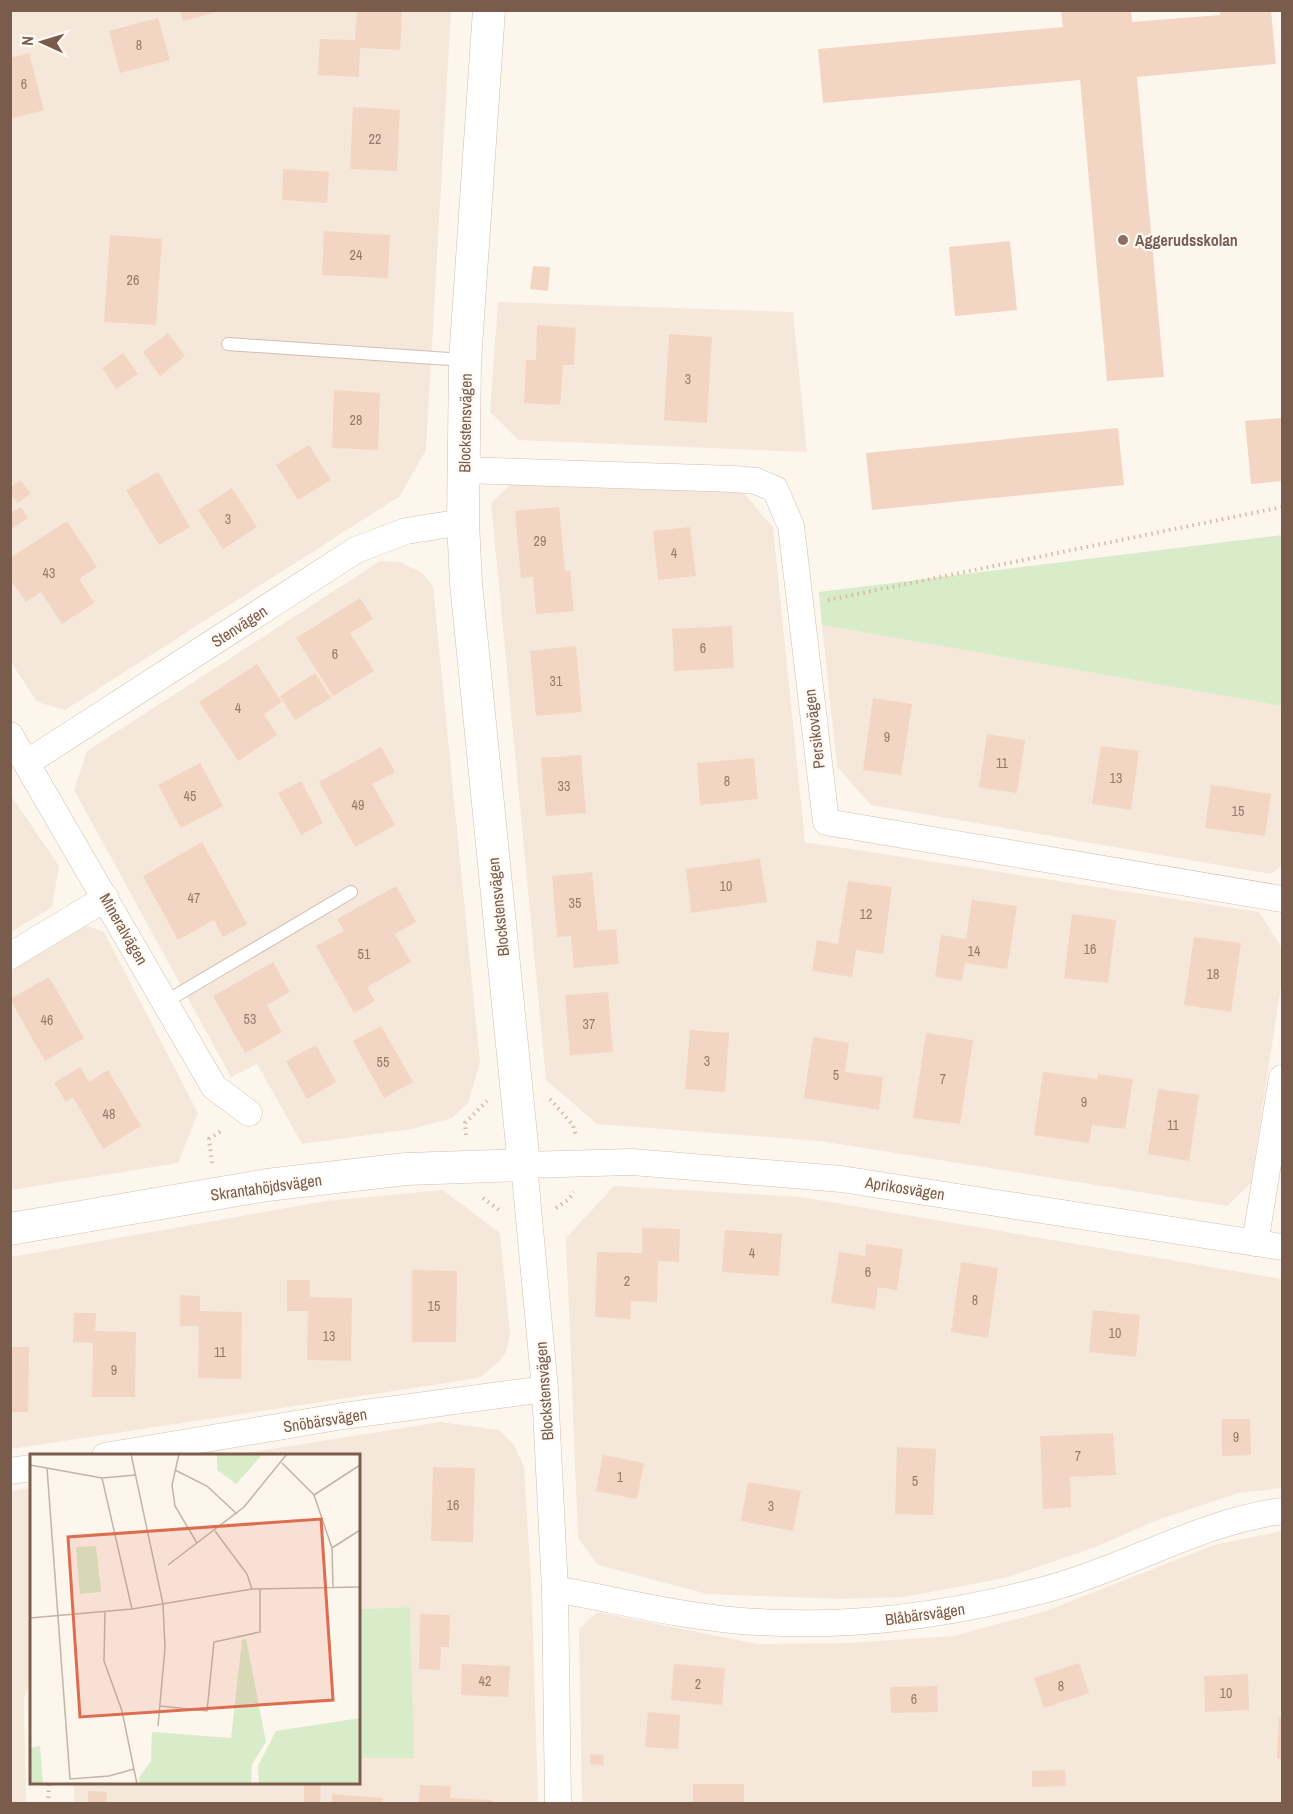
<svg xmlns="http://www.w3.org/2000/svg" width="1293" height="1814" viewBox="0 0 1293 1814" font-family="'Archivo Narrow',sans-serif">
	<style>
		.residential { fill: #f5e8da }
		.green { fill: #d8ecc9 }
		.building { fill: #f3d5c3 }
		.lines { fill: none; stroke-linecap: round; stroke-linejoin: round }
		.service-casing { stroke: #d1beb0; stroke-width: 14 }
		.minor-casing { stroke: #d1beb0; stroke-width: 27 }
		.tertiary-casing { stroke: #d1beb0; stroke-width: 33 }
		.path { stroke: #d9b8a5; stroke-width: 4; stroke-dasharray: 1.5 4.5; stroke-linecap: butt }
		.service { stroke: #fff; stroke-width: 12 }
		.minor { stroke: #fff; stroke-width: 26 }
		.tertiary { stroke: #fff; stroke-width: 32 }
		.education-dot { fill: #8d6e63; stroke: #fffaf3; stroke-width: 2 }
		.labels { text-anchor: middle; stroke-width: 4.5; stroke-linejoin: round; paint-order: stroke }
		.number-label { font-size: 14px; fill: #987a6a }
		.education-label { font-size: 16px; font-weight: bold; fill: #785e54; stroke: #fffaf3; text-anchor: start }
		.street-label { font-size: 16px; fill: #7a5c4d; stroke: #fffaf3 }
		.inset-road { fill: none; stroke: #c5b3a7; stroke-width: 1.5 }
		.view { fill: #dc6d51; fill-opacity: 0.15; stroke: #dc6d51; stroke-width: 3 }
		.inset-edge { fill: none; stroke: #7a5c4d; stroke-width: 3 }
	</style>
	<rect width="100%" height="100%" fill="#fdf6ec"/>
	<g class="residential">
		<polygon points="10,11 451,11 426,450 400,496 65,710 37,702 11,662"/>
		<polygon points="498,302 793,312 807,452 518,440 490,412"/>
		<polygon points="512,483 740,489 773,527 805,842 1259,912 1282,948 1282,979 1251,1183 1227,1206 820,1141 597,1124 546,1080 491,503"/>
		<polygon points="380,561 400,562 422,573 433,586 480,1063 468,1103 452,1118 412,1129 302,1144 257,1064 231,1077 74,790 87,751"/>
		<polygon points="822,625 1282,706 1282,865 1271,874 871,805 837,767"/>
		<polygon points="10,794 59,866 52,907 11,932"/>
		<polygon points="85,925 104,932 198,1113 178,1163 11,1190 11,971"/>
		<polygon points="614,1186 801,1197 1282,1279 1282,1488 1238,1493 1160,1519 1093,1548 1005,1578 904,1597 841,1599 707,1594 598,1565 578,1538 566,1238"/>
		<polygon points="443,1190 500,1233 510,1334 506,1352 500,1361 479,1378 11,1449 11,1257 326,1201"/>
		<polygon points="441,1422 499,1430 514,1445 524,1467 532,1598 538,1803 74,1804 74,1783 358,1782 359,1758 413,1758 410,1607 359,1609 358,1456 234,1455"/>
		<polygon points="31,1488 32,1679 24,1698 26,1803 11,1803 11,1491"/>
		<polygon points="1282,1531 1282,1803 582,1803 579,1629 597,1612 757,1644 848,1643 954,1636 1046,1611 1214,1545"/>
	</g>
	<g class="green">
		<polygon points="1282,535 1282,706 822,625 819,592"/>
		<polygon points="410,1607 414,1758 359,1758 359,1609"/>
	</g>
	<g class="building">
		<polygon points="180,10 219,10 220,11 183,21"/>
		<polygon points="357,10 402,10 400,50 360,48 359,77 318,75 320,39 355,40"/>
		<polygon points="1061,10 1131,10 1132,22 1220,15 1220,10 1271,10 1276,64 1137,77 1164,377 1107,381 1080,80 823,103 818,49 1063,27"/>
		<polygon points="158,18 170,60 120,73 109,31"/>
		<polygon points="29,53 44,110 10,119 10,58"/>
		<polygon points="353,107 400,110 397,171 350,169"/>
		<polygon points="283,169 329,172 327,203 282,200"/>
		<polygon points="324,231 390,235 388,278 322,275"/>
		<polygon points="110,235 162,239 156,325 104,322"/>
		<polygon points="1010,241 1017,310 955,316 949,247"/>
		<polygon points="533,266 550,267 548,291 530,289"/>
		<polygon points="537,325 576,328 574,365 563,365 560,405 524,403 526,360 536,360"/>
		<polygon points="168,333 185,356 160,376 143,352"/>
		<polygon points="669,334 712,337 707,423 664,420"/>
		<polygon points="123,353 138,374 116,389 102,368"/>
		<polygon points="334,390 380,393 378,450 332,448"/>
		<polygon points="1282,418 1282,481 1251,484 1245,421"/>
		<polygon points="1118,428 1124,485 872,510 866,453"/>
		<polygon points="309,445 331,480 298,500 276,465"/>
		<polygon points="158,472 190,527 159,545 126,490"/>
		<polygon points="20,480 31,493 18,503 10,494 10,488"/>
		<polygon points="232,488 257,527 223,549 198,510"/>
		<polygon points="21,507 28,518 10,530 10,513"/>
		<polygon points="559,507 565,571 570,570 574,611 536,614 533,577 521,578 515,511"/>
		<polygon points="67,521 97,567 79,579 94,603 62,624 41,592 26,602 10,579 10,558"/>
		<polygon points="690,527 696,576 658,580 653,531"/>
		<polygon points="360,598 373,619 350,633 374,671 333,696 296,638"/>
		<polygon points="732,626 734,668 674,671 672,629"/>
		<polygon points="576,646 582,712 536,716 530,651"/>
		<polygon points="257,664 282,702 264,714 277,735 238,761 199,702"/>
		<polygon points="315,673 331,698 295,720 280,696"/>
		<polygon points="873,698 912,704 901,775 863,770"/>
		<polygon points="987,734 1025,740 1017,793 979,787"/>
		<polygon points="1101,746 1139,751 1131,810 1092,804"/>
		<polygon points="381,747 395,772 372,784 395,825 355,847 319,782"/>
		<polygon points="581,755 586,813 546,816 541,758"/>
		<polygon points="754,758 758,799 700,805 697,763"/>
		<polygon points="200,763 223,806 181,828 158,785"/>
		<polygon points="301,781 323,823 301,835 278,793"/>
		<polygon points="1211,785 1271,794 1265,836 1205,828"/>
		<polygon points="202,842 247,924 223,937 214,920 178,940 143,876"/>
		<polygon points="760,859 767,902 691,913 686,869"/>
		<polygon points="592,872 598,931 616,929 619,964 574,968 571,936 557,937 552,876"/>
		<polygon points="848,881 892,887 883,954 856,950 852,977 812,971 817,940 838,944"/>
		<polygon points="396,886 416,922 395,934 411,962 367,987 375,1001 354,1013 316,946 344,931 337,919"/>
		<polygon points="972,900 1017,906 1007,969 965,963 962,981 935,977 941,935 966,939"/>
		<polygon points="1072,914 1116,920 1108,983 1064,978"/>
		<polygon points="1194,937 1241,943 1231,1012 1184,1005"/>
		<polygon points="273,962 290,992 267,1005 282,1032 245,1053 213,996"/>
		<polygon points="49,977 84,1038 45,1061 10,999"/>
		<polygon points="608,992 613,1052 570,1055 565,995"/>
		<polygon points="381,1026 413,1082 384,1098 353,1041"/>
		<polygon points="690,1030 729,1033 725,1092 685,1089"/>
		<polygon points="926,1033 973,1040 960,1124 913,1118"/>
		<polygon points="813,1037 849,1043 845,1072 883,1077 879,1110 804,1098"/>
		<polygon points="316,1045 336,1082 307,1099 286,1061"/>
		<polygon points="80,1067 89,1082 108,1070 141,1126 103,1149 73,1097 66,1102 54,1083"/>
		<polygon points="1043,1072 1097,1079 1098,1074 1133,1079 1125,1129 1092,1125 1089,1143 1034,1135"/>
		<polygon points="1158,1089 1199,1095 1189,1161 1148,1154"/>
		<polygon points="642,1228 680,1229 679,1262 658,1261 657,1302 631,1301 630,1319 595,1317 597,1252 642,1253"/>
		<polygon points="725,1230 782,1234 779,1276 722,1272"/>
		<polygon points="866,1244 903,1249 897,1290 878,1287 875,1309 831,1303 839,1252 865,1256"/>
		<polygon points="961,1262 998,1268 988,1338 951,1332"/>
		<polygon points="412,1270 457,1271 456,1342 412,1342"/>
		<polygon points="287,1280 310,1280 310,1297 352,1298 351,1361 307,1360 308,1311 287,1311"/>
		<polygon points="180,1295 200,1296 200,1311 242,1312 241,1379 198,1378 199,1326 180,1326"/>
		<polygon points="1093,1310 1140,1315 1136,1357 1089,1352"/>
		<polygon points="74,1313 96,1313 95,1331 136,1332 135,1397 92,1397 93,1343 73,1342"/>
		<polygon points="10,1347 29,1347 28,1412 10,1412"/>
		<polygon points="1222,1419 1250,1419 1251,1455 1222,1456"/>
		<polygon points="1113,1433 1116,1475 1070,1477 1071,1507 1043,1509 1040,1436"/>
		<polygon points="897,1447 936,1449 933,1515 895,1514"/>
		<polygon points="603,1455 644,1463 637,1499 596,1491"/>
		<polygon points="433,1467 475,1468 473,1542 431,1541"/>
		<polygon points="748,1482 801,1491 793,1531 741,1521"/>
		<polygon points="420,1614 450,1615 449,1647 441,1647 440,1670 419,1669"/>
		<polygon points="1079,1663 1089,1693 1044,1708 1034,1678"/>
		<polygon points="462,1664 510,1666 508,1697 461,1695"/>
		<polygon points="674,1664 725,1668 722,1705 671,1700"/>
		<polygon points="1248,1674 1249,1710 1205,1712 1204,1676"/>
		<polygon points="937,1686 938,1712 891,1713 890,1687"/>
		<polygon points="648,1712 680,1715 678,1749 645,1747"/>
		<polygon points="1279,1718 1282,1718 1282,1759 1277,1759"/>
		<polygon points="590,1754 604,1755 603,1765 590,1764"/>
		<polygon points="1065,1770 1066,1786 1032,1787 1032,1771"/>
		<polygon points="304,1782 321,1782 320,1804 304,1804"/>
		<rect x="693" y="1784" width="51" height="20"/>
		<polygon points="420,1785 451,1786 450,1798 492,1800 492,1804 419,1804"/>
		<polygon points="88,1791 107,1792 106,1804 88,1804"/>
		<polygon points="332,1794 383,1798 382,1804 332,1804"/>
	</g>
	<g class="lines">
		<g class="service-casing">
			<g id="service">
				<polyline points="228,344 464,360"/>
				<polyline points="165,1002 351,892"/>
			</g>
		</g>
		<g class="minor-casing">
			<g id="minor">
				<polyline points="464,470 734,479 756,481 775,489 791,526 826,822 1282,899"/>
				<polyline points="10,735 214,1087 249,1113"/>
				<polyline points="28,762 356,550 406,531 463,522"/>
				<polyline points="10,956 106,898"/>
				<polyline points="1255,1243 1282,1078"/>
				<polyline points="105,1456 343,1416 545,1389"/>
				<polyline points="10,1471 32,1468"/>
				<path d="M 555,1589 C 617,1600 679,1616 742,1621 C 849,1629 947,1616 1051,1588 C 1128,1567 1203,1521 1282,1511"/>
				<polyline points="558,1804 555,1589 545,1389 524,1165 632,1162 841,1179 1282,1247"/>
			</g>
		</g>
		<g class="tertiary-casing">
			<polyline id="tertiary" points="10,1229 267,1185 406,1169 524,1165 466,583 463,522 465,361 489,10"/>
		</g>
		<g class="path">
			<polyline points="828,600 1282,507"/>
			<polyline points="550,1099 573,1125 576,1137"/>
			<polyline points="466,1135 465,1123 487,1101"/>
			<polyline points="212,1163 209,1139 223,1130"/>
			<polyline points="483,1198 499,1210"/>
			<polyline points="556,1208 569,1199 574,1192"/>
			<polyline points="48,1804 49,1782"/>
		</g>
		<use href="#service" class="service"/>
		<use href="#minor" class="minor"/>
		<use href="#tertiary" class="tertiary"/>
	</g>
	<circle class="education-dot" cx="1123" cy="240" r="6"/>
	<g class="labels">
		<g class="number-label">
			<text x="139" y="50">8</text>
			<text x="24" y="89">6</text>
			<text x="375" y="144">22</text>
			<text x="356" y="260">24</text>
			<text x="133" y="285">26</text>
			<text x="688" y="384">3</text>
			<text x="356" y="425">28</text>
			<text x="228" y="524">3</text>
			<text x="540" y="546">29</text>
			<text x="674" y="558">4</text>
			<text x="49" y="578">43</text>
			<text x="703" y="653">6</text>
			<text x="335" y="659">6</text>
			<text x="556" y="686">31</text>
			<text x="238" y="713">4</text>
			<text x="887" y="742">9</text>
			<text x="1002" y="768">11</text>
			<text x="1116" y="783">13</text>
			<text x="727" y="786">8</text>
			<text x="564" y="791">33</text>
			<text x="190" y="801">45</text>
			<text x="358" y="810">49</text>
			<text x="1238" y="816">15</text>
			<text x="726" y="891">10</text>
			<text x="194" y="903">47</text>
			<text x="575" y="908">35</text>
			<text x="866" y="919">12</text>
			<text x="1090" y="954">16</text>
			<text x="974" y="956">14</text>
			<text x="364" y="959">51</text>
			<text x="1213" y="979">18</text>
			<text x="250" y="1024">53</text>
			<text x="47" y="1025">46</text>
			<text x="589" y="1029">37</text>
			<text x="707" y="1066">3</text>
			<text x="383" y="1067">55</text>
			<text x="836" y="1080">5</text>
			<text x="943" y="1084">7</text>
			<text x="1084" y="1107">9</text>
			<text x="109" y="1119">48</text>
			<text x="1173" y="1130">11</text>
			<text x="752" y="1258">4</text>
			<text x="868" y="1277">6</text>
			<text x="627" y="1286">2</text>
			<text x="975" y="1305">8</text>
			<text x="434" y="1311">15</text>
			<text x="1115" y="1338">10</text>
			<text x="329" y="1341">13</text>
			<text x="220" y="1357">11</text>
			<text x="114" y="1375">9</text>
			<text x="1236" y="1442">9</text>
			<text x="1078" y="1461">7</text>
			<text x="620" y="1482">1</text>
			<text x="915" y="1486">5</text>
			<text x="453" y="1510">16</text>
			<text x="771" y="1511">3</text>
			<text x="485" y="1686">42</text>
			<text x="698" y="1689">2</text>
			<text x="1061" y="1691">8</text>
			<text x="1226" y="1698">10</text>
			<text x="914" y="1704">6</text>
		</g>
		<g class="education-label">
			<text x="1135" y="246">Aggerudsskolan</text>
		</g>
		<g class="street-label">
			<text transform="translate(465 423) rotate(-89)" y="6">Blockstensvägen</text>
			<text transform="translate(239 626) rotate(-33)" y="6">Stenvägen</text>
			<text transform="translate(814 729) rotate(-97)" y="6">Persikovägen</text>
			<text transform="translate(498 907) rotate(-96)" y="6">Blockstensvägen</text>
			<text transform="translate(124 929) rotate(60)" y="6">Mineralvägen</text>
			<text transform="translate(266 1187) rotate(-8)" y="6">Skrantahöjdsvägen</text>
			<text transform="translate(905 1188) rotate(9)" y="6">Aprikosvägen</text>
			<text transform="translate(544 1391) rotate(-94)" y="6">Blockstensvägen</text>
			<text transform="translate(325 1420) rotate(-9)" y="6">Snöbärsvägen</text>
			<text transform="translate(925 1614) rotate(-8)" y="6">Blåbärsvägen</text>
		</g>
	</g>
	<g transform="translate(30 1454)">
		<rect width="330" height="330" fill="#fdf6ec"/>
		<path d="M 187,0 L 233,0 L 206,30 L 187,16 ZM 66,92 L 71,138 L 50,140 L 46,93 ZM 216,185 L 236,288 L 222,310 L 221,330 L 110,330 L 109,324 L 121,307 L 122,278 L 201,284 L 212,186 ZM 330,264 L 330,325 L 327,330 L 229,330 L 228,312 L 246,277 ZM 10,292 L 13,330 L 0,330 L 0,294 Z" fill="#d8ecc9"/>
		<path class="inset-road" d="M 101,0 L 133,150 L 135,194 L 128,272M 149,0 L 142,31 L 145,52 L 167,89M 252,9 L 284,41 L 302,94 L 303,133M 0,11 L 72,24 L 106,21M 17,14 L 40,325 L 79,322 L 104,315M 145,16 L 177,32 L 207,60M 72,24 L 102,155M 284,41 L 330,11M 185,77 L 217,120 L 222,135M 302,94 L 330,76M 138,111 L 214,53 L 257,0M 75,158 L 74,207 L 92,257 L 107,330M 0,164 L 102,155 L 222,135 L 330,133M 130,252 L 177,257 L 184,188 L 230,178 L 230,135"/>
		<path class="view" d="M 291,65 L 303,246 L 50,263 L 38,83 Z"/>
		<rect width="330" height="330" class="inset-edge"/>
	</g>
	<rect width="1293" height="1814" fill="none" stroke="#7a5c4d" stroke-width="24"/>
	<g transform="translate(42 42) rotate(274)" stroke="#fffaf3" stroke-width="4.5" paint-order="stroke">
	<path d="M0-4.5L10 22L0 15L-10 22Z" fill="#7a5c4d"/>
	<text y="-9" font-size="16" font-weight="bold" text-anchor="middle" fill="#7a5c4d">N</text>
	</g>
</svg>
